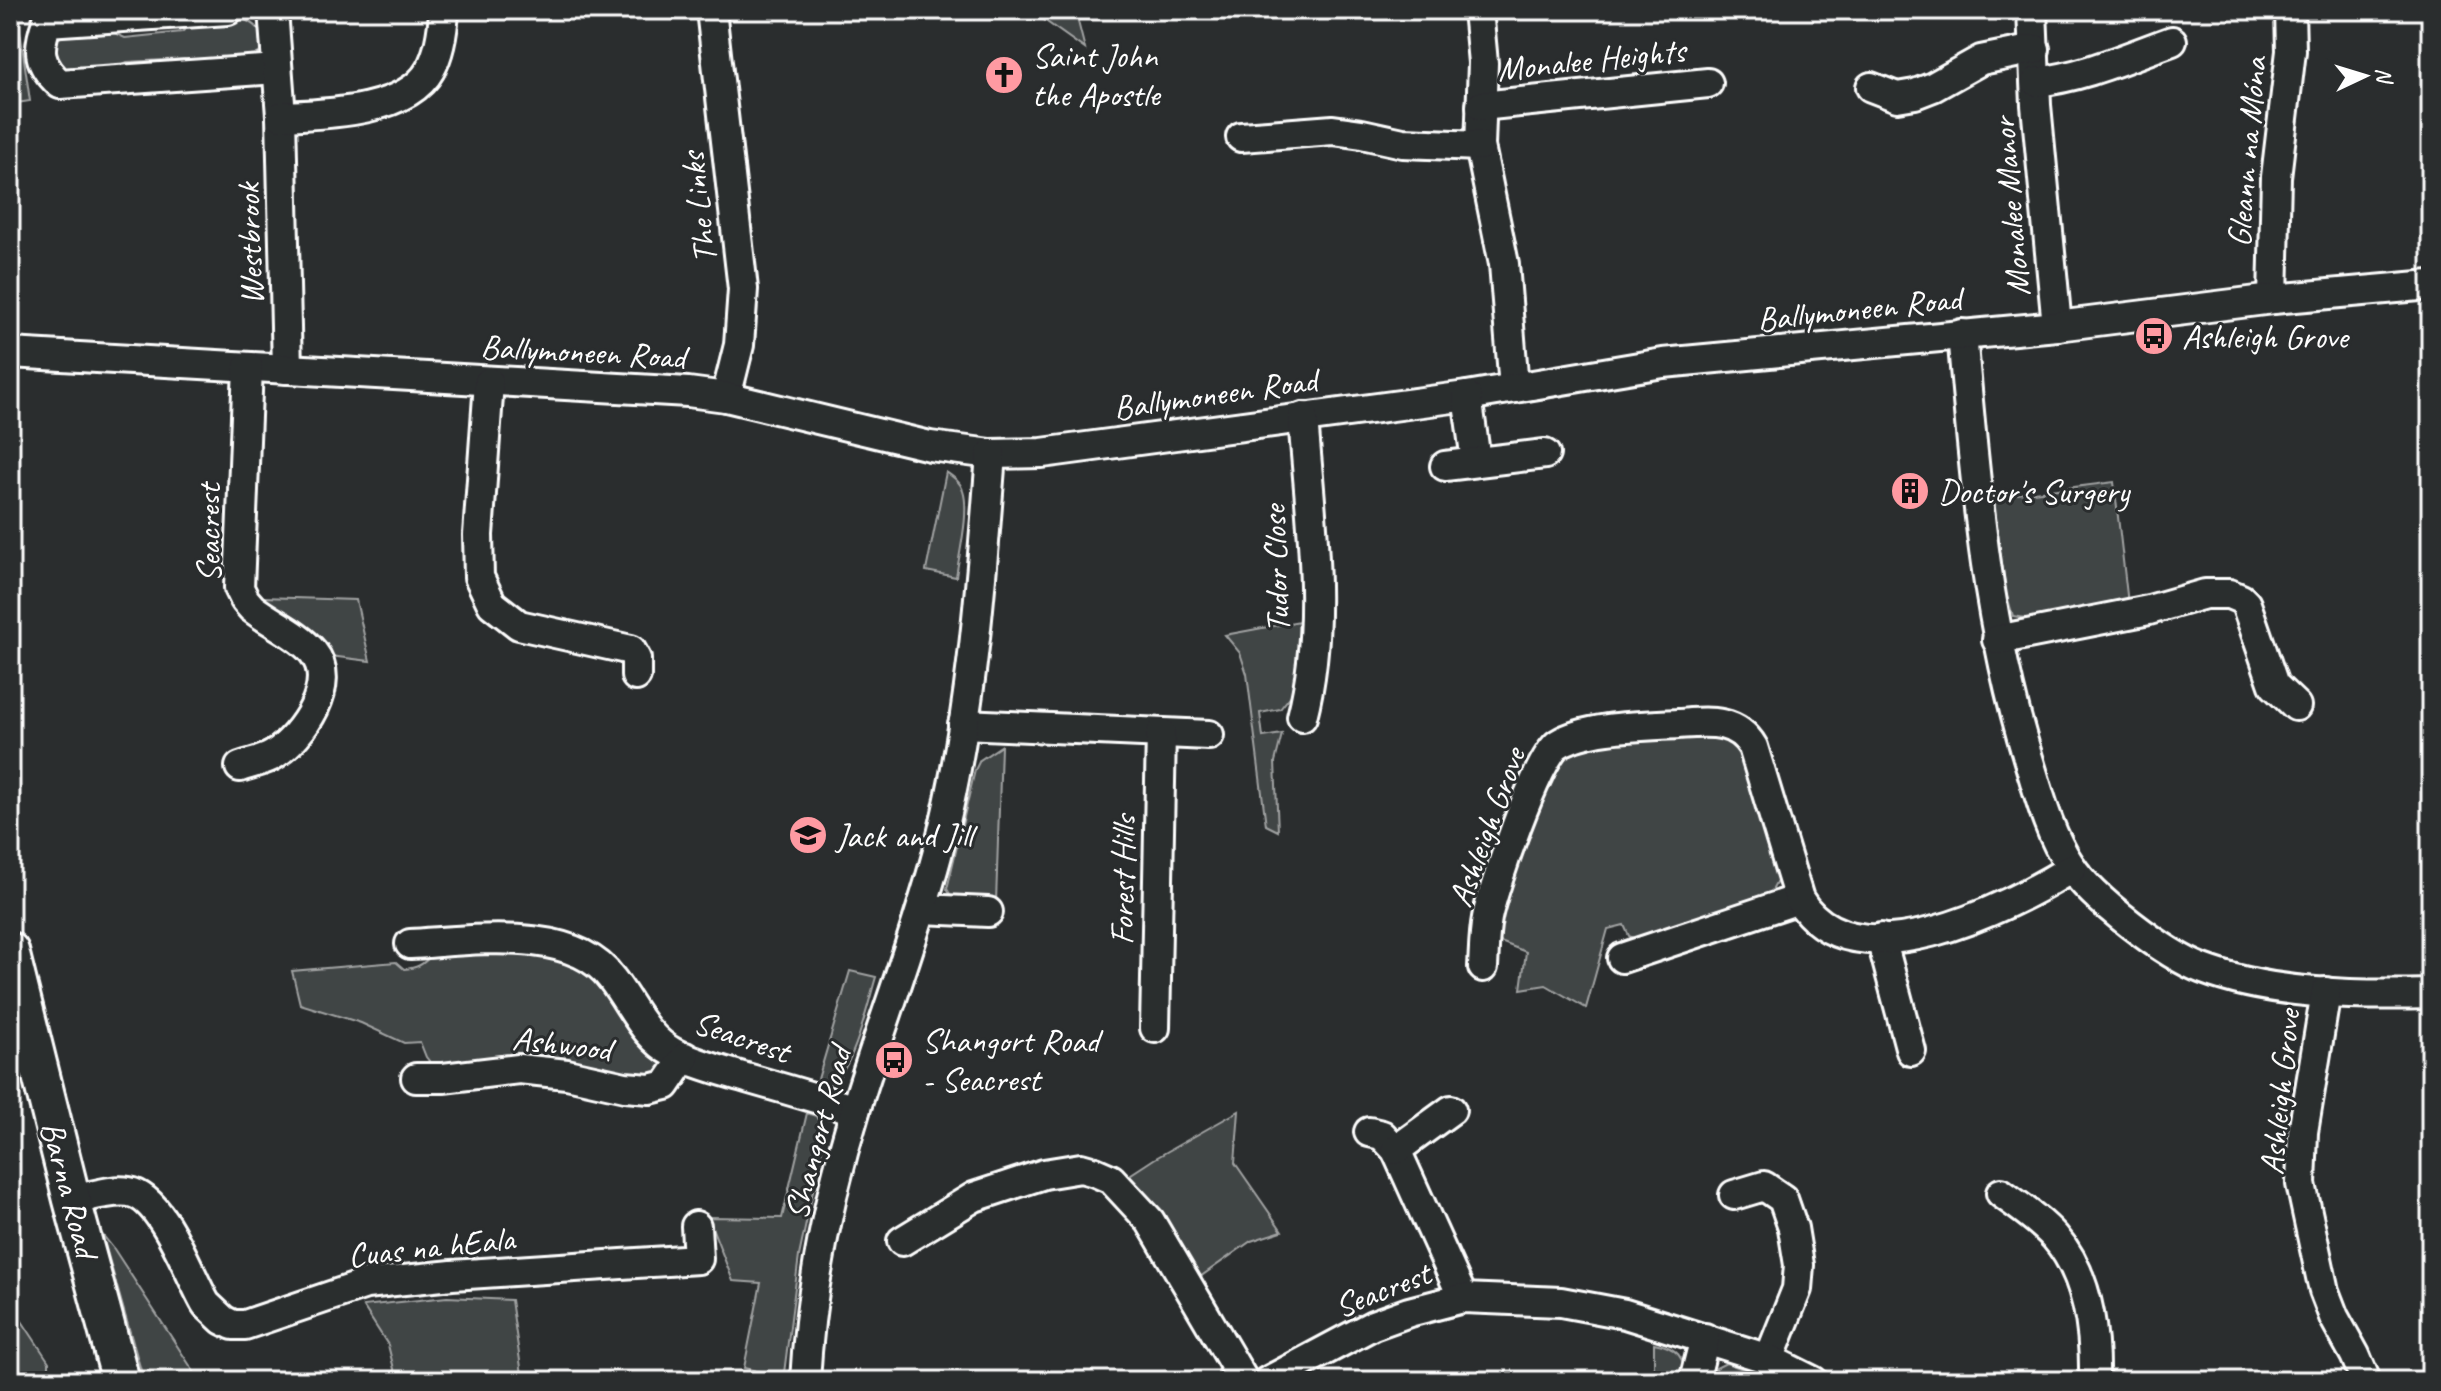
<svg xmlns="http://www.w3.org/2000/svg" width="2441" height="1391" viewBox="0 0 2441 1391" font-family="Caveat,sans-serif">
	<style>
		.green { fill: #414445; stroke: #a0a2a2; stroke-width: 2 }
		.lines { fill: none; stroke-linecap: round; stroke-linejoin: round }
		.minor-casing { stroke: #fff; stroke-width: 34 }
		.major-casing { stroke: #fff; stroke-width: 42 }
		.minor { stroke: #2a2d2e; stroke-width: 28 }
		.major { stroke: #2a2d2e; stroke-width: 36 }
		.labels { text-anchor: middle; stroke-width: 6; stroke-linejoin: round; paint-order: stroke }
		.poi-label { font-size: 34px; fill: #fff; stroke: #2a2d2e; text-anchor: start }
		.street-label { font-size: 34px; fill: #fff; stroke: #2a2d2e }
	</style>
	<rect width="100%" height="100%" fill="#2a2d2e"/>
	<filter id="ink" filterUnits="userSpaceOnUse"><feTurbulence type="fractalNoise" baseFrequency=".0125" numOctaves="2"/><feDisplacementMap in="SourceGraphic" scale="16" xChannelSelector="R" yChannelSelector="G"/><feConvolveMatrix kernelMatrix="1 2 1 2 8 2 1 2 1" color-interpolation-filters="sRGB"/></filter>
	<g filter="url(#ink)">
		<g class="green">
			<polygon points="10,10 17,10 30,101 10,104"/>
			<polygon points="1030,10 1075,10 1085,49"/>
			<path d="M 245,20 C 259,26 266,37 260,52 L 252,58 L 194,65 L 184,59 L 127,62 L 112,70 L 68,74 L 53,63 L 55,40 L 65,35 L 110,31 L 125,38 L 182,32 L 191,24 Z"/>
			<path d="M 946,472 C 953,477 961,482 963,491 C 970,512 959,554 956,577 L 926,571 Z"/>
			<polygon points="2114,482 2128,604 2032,619 2013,616 2006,593 1993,497"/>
			<polygon points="262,597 356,600 370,661 330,656 261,601"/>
			<polygon points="1305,620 1296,689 1280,709 1260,713 1263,737 1282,734 1275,762 1278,831 1266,825 1247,674 1240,653 1225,635"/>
			<polygon points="1712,733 1740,748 1780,876 1768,898 1640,941 1629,936 1624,925 1608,929 1586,1008 1546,985 1521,989 1526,952 1498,941 1498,911 1554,770 1564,754 1591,743"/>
			<polygon points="1001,746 996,903 953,899 947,889 975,770 980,760"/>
			<path d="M 521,951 L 586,966 L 666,1059 L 659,1076 L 434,1067 L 426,1057 L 420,1042 L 404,1043 L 361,1023 L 300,1004 L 292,971 L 396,962 L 404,969 C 417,968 422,965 431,956 Z"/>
			<path d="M 850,971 L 876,977 C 868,1003 855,1065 834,1081 C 829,1085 821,1085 816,1086 Z"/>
			<polygon points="1239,1111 1235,1163 1282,1231 1251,1241 1197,1279 1125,1178 1154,1159"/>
			<polygon points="807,1113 816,1116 821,1125 822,1149 799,1256 783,1381 769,1381 761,1372 744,1368 761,1283 733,1281 708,1217 782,1218"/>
			<polygon points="102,1234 114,1249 200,1381 144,1381"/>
			<polygon points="447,1297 511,1300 523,1381 397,1381 388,1345 363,1306"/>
			<polygon points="10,1303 49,1362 49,1381 10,1381"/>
			<path d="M 1654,1343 C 1676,1347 1687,1357 1684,1381 L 1654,1381 Z"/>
			<polygon points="1726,1363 1778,1381 1710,1381 1716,1368"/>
		</g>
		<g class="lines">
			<g class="minor-casing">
				<g id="minor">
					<path d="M 228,10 L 47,22 C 37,50 38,64 60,84 L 277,69"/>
					<polyline points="273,10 281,116 287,369"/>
					<polyline points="711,10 743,289 739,345 726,397"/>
					<polyline points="1478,10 1483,63 1480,146 1504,264 1514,388"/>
					<polyline points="2032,10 2036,105 2057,326"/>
					<path d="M 2036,82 C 2084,77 2127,57 2172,41"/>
					<polyline points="1871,87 1897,97 1915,94 1933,87 1981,60 2035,49"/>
					<polyline points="1481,106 1708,83"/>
					<path d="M 281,116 C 323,114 406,113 430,70 C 440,52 443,30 444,10"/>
					<polyline points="1241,137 1333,130 1362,134 1403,143 1480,146"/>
					<polyline points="2273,299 2276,177 2291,51 2290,10"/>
					<path d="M 1962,334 C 1975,479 1985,618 2028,758 C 2039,794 2049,834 2070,865 C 2092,899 2166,955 2203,969 C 2271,995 2359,996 2431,994"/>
					<polyline points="10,353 688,392 726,397 930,446 991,454 1042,453 1467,396 1663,363 2057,326 2273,299 2431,285"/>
					<polyline points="489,382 478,535 479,577 492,604 519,625 631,650 636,659 636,676"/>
					<polyline points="1467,396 1476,461"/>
					<polyline points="1445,466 1545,454"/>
					<polyline points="1997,640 2149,610 2205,594 2229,594 2241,599 2246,604 2274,685 2296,706"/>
					<path d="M 1302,717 C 1327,621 1310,515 1303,417"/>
					<polyline points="963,724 1209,735"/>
					<path d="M 240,767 C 251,763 265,761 275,754 C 302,736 339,684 313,652 C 298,634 271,623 252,608 L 245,600 L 239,588 L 248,367"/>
					<polyline points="922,909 988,912"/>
					<polyline points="1881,938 1911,1051"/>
					<path d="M 410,944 C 469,941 573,924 612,979 C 632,1005 644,1037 674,1053 C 698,1065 724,1071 750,1079 C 785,1089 820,1099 855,1110"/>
					<polyline points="1622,958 1799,899"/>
					<path d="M 1483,967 C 1484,951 1484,934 1487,918 C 1492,891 1538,756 1558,744 C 1587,726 1644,726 1678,724 C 1708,722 1736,718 1753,747 L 1799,899 C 1852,988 2008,908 2072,868"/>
					<polyline points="2326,992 2303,1132 2301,1184 2324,1291 2334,1317 2355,1355 2366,1381"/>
					<polyline points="1155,1028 1161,733"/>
					<polyline points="416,1078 443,1078 519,1069 567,1074 625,1087 650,1089 666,1085 685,1057"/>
					<polyline points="1369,1132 1382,1135 1396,1150 1463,1298"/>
					<polyline points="1396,1150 1451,1110"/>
					<path d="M 2001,1193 C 2020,1207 2040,1220 2055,1237 C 2088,1275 2095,1333 2094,1381"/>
					<polyline points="1734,1195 1764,1186 1783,1199 1793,1228 1799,1265 1797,1289 1769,1359"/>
					<path d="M 72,1200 C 90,1197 111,1189 129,1192 C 163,1197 189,1275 206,1304 L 223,1320 L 233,1325 L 245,1325 L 366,1284 L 452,1275 L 698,1259 L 696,1226"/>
					<polyline points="902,1241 974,1197 1044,1174 1081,1168 1095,1172 1111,1179 1150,1221 1244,1381"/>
					<path d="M 805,1381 C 810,1290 829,1195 856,1108 C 882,1023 914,941 937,855 C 971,724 981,587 991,454"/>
					<polyline points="1268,1381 1373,1325 1409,1312 1463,1298 1561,1302 1625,1314 1769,1359 1813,1381"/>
					<polyline points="1694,1381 1705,1338"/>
				</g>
			</g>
			<g class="major-casing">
				<polyline id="major" points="10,951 72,1200 121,1381"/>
			</g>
			<use href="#minor" class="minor"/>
			<use href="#major" class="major"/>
		</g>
	</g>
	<defs>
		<g id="church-disc" transform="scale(2)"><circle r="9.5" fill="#ff9aa2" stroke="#2a2d2e"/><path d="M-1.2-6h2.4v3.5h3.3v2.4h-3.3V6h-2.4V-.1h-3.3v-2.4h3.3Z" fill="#111"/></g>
		<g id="bus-disc" transform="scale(2)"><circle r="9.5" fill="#ff9aa2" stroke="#2a2d2e"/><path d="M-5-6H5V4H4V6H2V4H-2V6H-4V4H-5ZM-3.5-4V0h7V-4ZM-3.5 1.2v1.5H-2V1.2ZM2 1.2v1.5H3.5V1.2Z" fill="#111"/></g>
		<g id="building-disc" transform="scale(2)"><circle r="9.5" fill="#ff9aa2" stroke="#2a2d2e"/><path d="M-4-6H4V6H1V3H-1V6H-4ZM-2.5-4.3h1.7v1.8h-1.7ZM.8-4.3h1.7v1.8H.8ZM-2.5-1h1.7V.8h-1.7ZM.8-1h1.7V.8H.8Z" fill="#111"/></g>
		<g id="school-disc" transform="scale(2)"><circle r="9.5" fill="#ff9aa2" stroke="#2a2d2e"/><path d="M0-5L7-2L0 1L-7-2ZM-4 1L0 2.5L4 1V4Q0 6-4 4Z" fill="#111"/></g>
	</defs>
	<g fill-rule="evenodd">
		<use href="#church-disc" x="1004" y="75"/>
		<use href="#bus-disc" x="2154" y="336"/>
		<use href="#building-disc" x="1910" y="491"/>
		<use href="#school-disc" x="808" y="835"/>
		<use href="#bus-disc" x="894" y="1060"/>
	</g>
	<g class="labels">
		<g class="poi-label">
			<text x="1032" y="67">Saint John<tspan x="1032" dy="39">the Apostle</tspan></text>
			<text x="2182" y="348">Ashleigh Grove</text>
			<text x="1938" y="503">Doctor's Surgery</text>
			<text x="836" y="847">Jack and Jill</text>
			<text x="922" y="1052">Shangort Road<tspan x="922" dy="39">- Seacrest</tspan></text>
		</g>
		<g class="street-label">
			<text transform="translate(1591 59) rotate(-6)" y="12">Monalee Heights</text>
			<text transform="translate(2246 152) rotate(-85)" y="12">Gleann na Móna</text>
			<text transform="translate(2010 207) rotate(-95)" y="12">Monalee Manor</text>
			<text transform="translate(698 208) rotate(-97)" y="12">The Links</text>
			<text transform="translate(249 244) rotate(-92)" y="12">Westbrook</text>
			<text transform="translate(1859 308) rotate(-6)" y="12">Ballymoneen Road</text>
			<text transform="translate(583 351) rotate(3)" y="12">Ballymoneen Road</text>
			<text transform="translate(1215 393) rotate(-8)" y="12">Ballymoneen Road</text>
			<text transform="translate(208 533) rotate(-90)" y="12">Seacrest</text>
			<text transform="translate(1275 569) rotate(-92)" y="12">Tudor Close</text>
			<text transform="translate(1486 827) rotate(-70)" y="12">Ashleigh Grove</text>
			<text transform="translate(1122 880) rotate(-89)" y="12">Forest Hills</text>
			<text transform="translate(742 1036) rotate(19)" y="12">Seacrest</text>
			<text transform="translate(562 1043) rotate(7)" y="12">Ashwood</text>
			<text transform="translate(2279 1092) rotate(-84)" y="12">Ashleigh Grove</text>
			<text transform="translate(817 1133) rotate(-75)" y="12">Shangort Road</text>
			<text transform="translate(70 1189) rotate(75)" y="12">Barna Road</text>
			<text transform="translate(431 1246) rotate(-6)" y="12">Cuas na hEala</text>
			<text transform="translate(1382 1289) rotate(-21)" y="12">Seacrest</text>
		</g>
	</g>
	<rect width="2441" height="1391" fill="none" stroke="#2a2d2e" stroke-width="40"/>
	<rect x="20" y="20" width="2401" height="1351" fill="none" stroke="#fff" stroke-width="3" filter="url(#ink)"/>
	<g transform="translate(2365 76) rotate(86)" stroke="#2a2d2e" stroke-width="6" paint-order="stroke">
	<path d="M0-6L14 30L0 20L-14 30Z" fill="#ffffff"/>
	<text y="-12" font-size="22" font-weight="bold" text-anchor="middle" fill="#ffffff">N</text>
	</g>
</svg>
